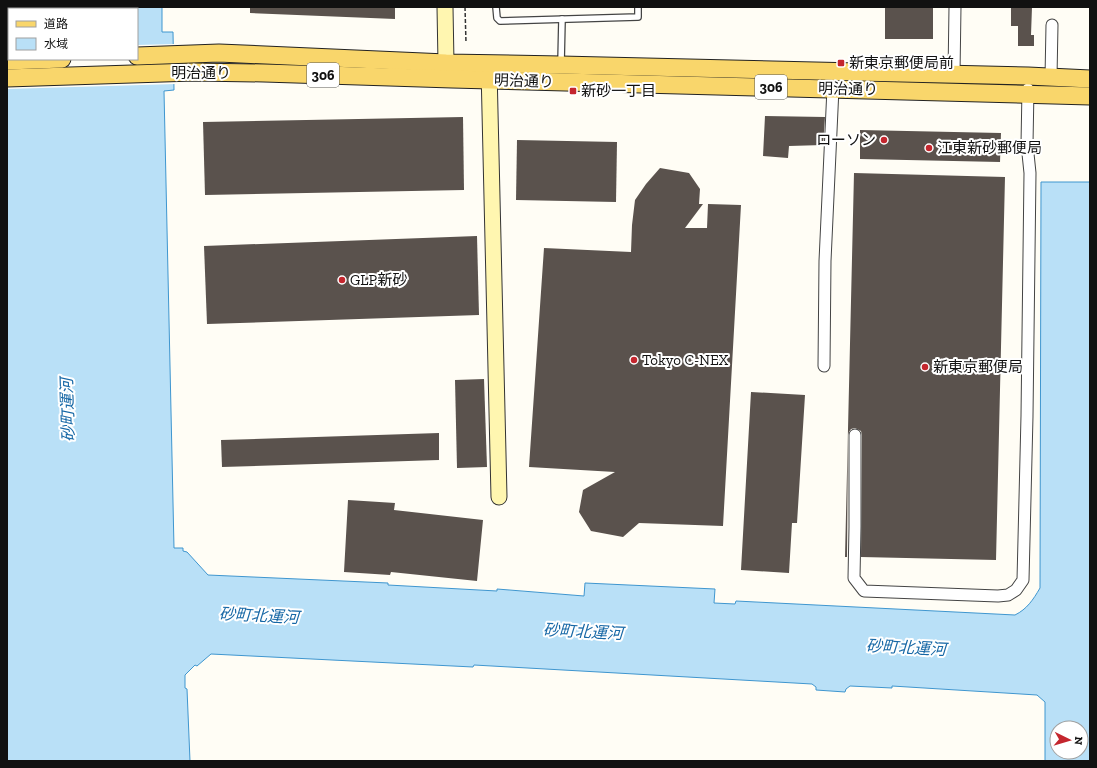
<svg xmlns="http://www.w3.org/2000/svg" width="1097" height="768" viewBox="0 0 1097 768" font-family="'Zilla Slab','Noto Sans JP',serif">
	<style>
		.water { fill: #b9e0f7; stroke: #3f96cf; fill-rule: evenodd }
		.pier { fill: #fffdf5 }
		.building { fill: #5a524d }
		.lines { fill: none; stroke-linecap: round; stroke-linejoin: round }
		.lane-casing { stroke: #444; stroke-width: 8 }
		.street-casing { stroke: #444; stroke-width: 13 }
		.secondary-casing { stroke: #333; stroke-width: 17 }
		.primary-casing { stroke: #222; stroke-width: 19 }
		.path { stroke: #333; stroke-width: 1.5; stroke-dasharray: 4 2; stroke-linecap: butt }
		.lane { stroke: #fff; stroke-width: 5.5 }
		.street { stroke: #fff; stroke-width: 11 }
		.secondary { stroke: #fff6b0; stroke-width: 15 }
		.primary { stroke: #f9d66b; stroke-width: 17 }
		.poi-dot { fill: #c4262e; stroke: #fff; stroke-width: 1.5 }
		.labels { text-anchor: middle; stroke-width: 4; stroke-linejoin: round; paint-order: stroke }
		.shield { fill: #fff; stroke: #585858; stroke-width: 1 }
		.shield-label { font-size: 14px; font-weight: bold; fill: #111 }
		.poi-label { font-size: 15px; fill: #111; stroke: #fff; text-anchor: start }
		.street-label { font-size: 15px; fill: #111; stroke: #fff }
		.water-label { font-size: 16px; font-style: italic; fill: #1768a6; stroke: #fff }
	</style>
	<rect width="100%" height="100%" fill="#fffdf5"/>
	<path class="water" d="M 7,7 L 162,7 L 162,32 L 173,32 L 174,90 L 164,91 L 174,548 L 183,548 L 183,551 L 187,552 L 208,575 L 388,583 L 388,585 L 497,591 L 497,589 L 584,596 L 585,583 L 715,589 L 714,603 L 735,604 L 736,601 L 1015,615 C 1027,609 1033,600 1040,588 L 1041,182 L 1090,182 L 1090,761 L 1045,761 L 1045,702 L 1037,695 L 892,686 L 892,688 L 850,686 L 846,689 L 845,692 L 816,690 L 816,687 L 812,684 L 474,665 L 473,667 L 211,654 L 197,666 L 195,665 L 185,675 L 185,688 L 187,689 L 190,761 L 7,761 ZM 9,9 L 137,9 L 137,59 L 9,59 ZM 1057,728 L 1081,728 L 1081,752 L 1057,752 Z"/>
	<polygon class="pier" points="175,44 176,84 7,89 7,50 9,49 9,59 137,59 137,45"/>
	<g class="building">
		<polygon points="250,7 395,7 395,19 250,13"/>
		<rect x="885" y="7" width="48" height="32"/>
		<polygon points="1011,7 1032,7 1031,35 1034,35 1034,46 1018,46 1018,26 1011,26"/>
		<polygon points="765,116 825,117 823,145 789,146 788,158 763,156"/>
		<polygon points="463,117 464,190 205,195 203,122"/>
		<polygon points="860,130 1001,133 1000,162 860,159"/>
		<polygon points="517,140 617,142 616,202 516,200"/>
		<polygon points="660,168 689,173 700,189 699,204 703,204 685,228 707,228 708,204 741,205 723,526 639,523 623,537 591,531 579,512 583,490 615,472 529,467 544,248 631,252 632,225 635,200 646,184"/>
		<polygon points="854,173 1005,177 996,560 861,557 862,435 861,431 855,428 851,429 849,432 848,435 847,557 845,557"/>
		<polygon points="477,236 479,315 207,324 204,246"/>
		<polygon points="484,379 487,467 457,468 455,380"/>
		<polygon points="751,392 805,395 797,523 792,523 789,573 741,570"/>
		<polygon points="439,433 439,460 222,467 221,440"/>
		<polygon points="348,500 395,503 394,510 483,520 477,581 391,572 390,575 344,572"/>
	</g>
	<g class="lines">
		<g class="lane-casing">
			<g id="lane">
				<polyline points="496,7 497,18 500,21 638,17 638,7"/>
				<polyline points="561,63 562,19"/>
			</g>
		</g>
		<g class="street-casing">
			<g id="street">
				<polyline points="954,74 955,7"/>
				<polyline points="1051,77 1052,25"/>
				<polyline points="824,366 825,261 833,88"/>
				<polyline points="855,435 855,527 854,578 864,591 998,596 1008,595 1016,590 1023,580 1027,416 1030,173 1027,144 1028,89"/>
			</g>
		</g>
		<g class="secondary-casing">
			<g id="secondary">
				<polyline points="445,7 446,63 450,75"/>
				<polyline points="489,69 499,497"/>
			</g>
		</g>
		<g class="primary-casing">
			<g id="primary">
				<polyline points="137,56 219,53 446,63 561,65 1028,76 1090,79"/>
				<polyline points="7,61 62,59"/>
				<polyline points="7,78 194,72 264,73 452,79 1090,96"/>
			</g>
		</g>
		<polyline class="path" points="465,7 466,43"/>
		<use href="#lane" class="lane"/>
		<use href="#street" class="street"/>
		<use href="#secondary" class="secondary"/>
		<use href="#primary" class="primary"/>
	</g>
	<g class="poi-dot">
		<rect x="837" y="59" width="8" height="8" rx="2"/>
		<rect x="569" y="87" width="8" height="8" rx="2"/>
		<circle cx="884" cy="140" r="4"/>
		<circle cx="929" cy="148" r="4"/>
		<circle cx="342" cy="280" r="4"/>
		<circle cx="634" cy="360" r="4"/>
		<circle cx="925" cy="367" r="4"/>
	</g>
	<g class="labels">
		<g class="shield">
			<rect x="307" y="63" width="32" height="24" rx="3"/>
			<rect x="755" y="75" width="32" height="24" rx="3"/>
		</g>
		<g class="shield-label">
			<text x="323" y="80">306</text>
			<text x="771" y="92">306</text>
		</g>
		<g class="poi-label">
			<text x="849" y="68">新東京郵便局前</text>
			<text x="581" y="96">新砂一丁目</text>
			<text x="876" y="145" text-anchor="end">ローソン</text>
			<text x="937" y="153">江東新砂郵便局</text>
			<text x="350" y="285">GLP新砂</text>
			<text x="642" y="365">Tokyo C-NEX</text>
			<text x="933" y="372">新東京郵便局</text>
		</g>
		<g class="street-label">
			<text x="201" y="78">明治通り</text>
			<text transform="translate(524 81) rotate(2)" y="5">明治通り</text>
			<text transform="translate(848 89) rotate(1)" y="5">明治通り</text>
		</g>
		<g class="water-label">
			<text transform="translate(67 410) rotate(-92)" y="6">砂町運河</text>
			<text transform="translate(259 615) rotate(3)" y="6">砂町北運河</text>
			<text transform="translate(583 631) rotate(3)" y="6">砂町北運河</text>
			<text transform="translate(906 647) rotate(3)" y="6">砂町北運河</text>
		</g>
	</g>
	<rect width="1097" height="768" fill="none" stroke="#111111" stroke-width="16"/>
	<rect x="8" y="8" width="130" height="52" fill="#ffffff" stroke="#a0a0a0"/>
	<rect x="16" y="21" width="20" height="6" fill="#f9d66b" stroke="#a0a0a0"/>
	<text x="44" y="28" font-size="12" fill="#111111">道路</text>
	<rect x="16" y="38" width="20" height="12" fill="#b9e0f7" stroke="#a0a0a0"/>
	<text x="44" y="48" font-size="12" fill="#111111">水域</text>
	<g transform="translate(1069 740) rotate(95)"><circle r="19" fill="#ffffff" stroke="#a0a0a0"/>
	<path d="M0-3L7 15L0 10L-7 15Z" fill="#c4262e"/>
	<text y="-6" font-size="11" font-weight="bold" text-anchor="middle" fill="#111111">N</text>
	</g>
</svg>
